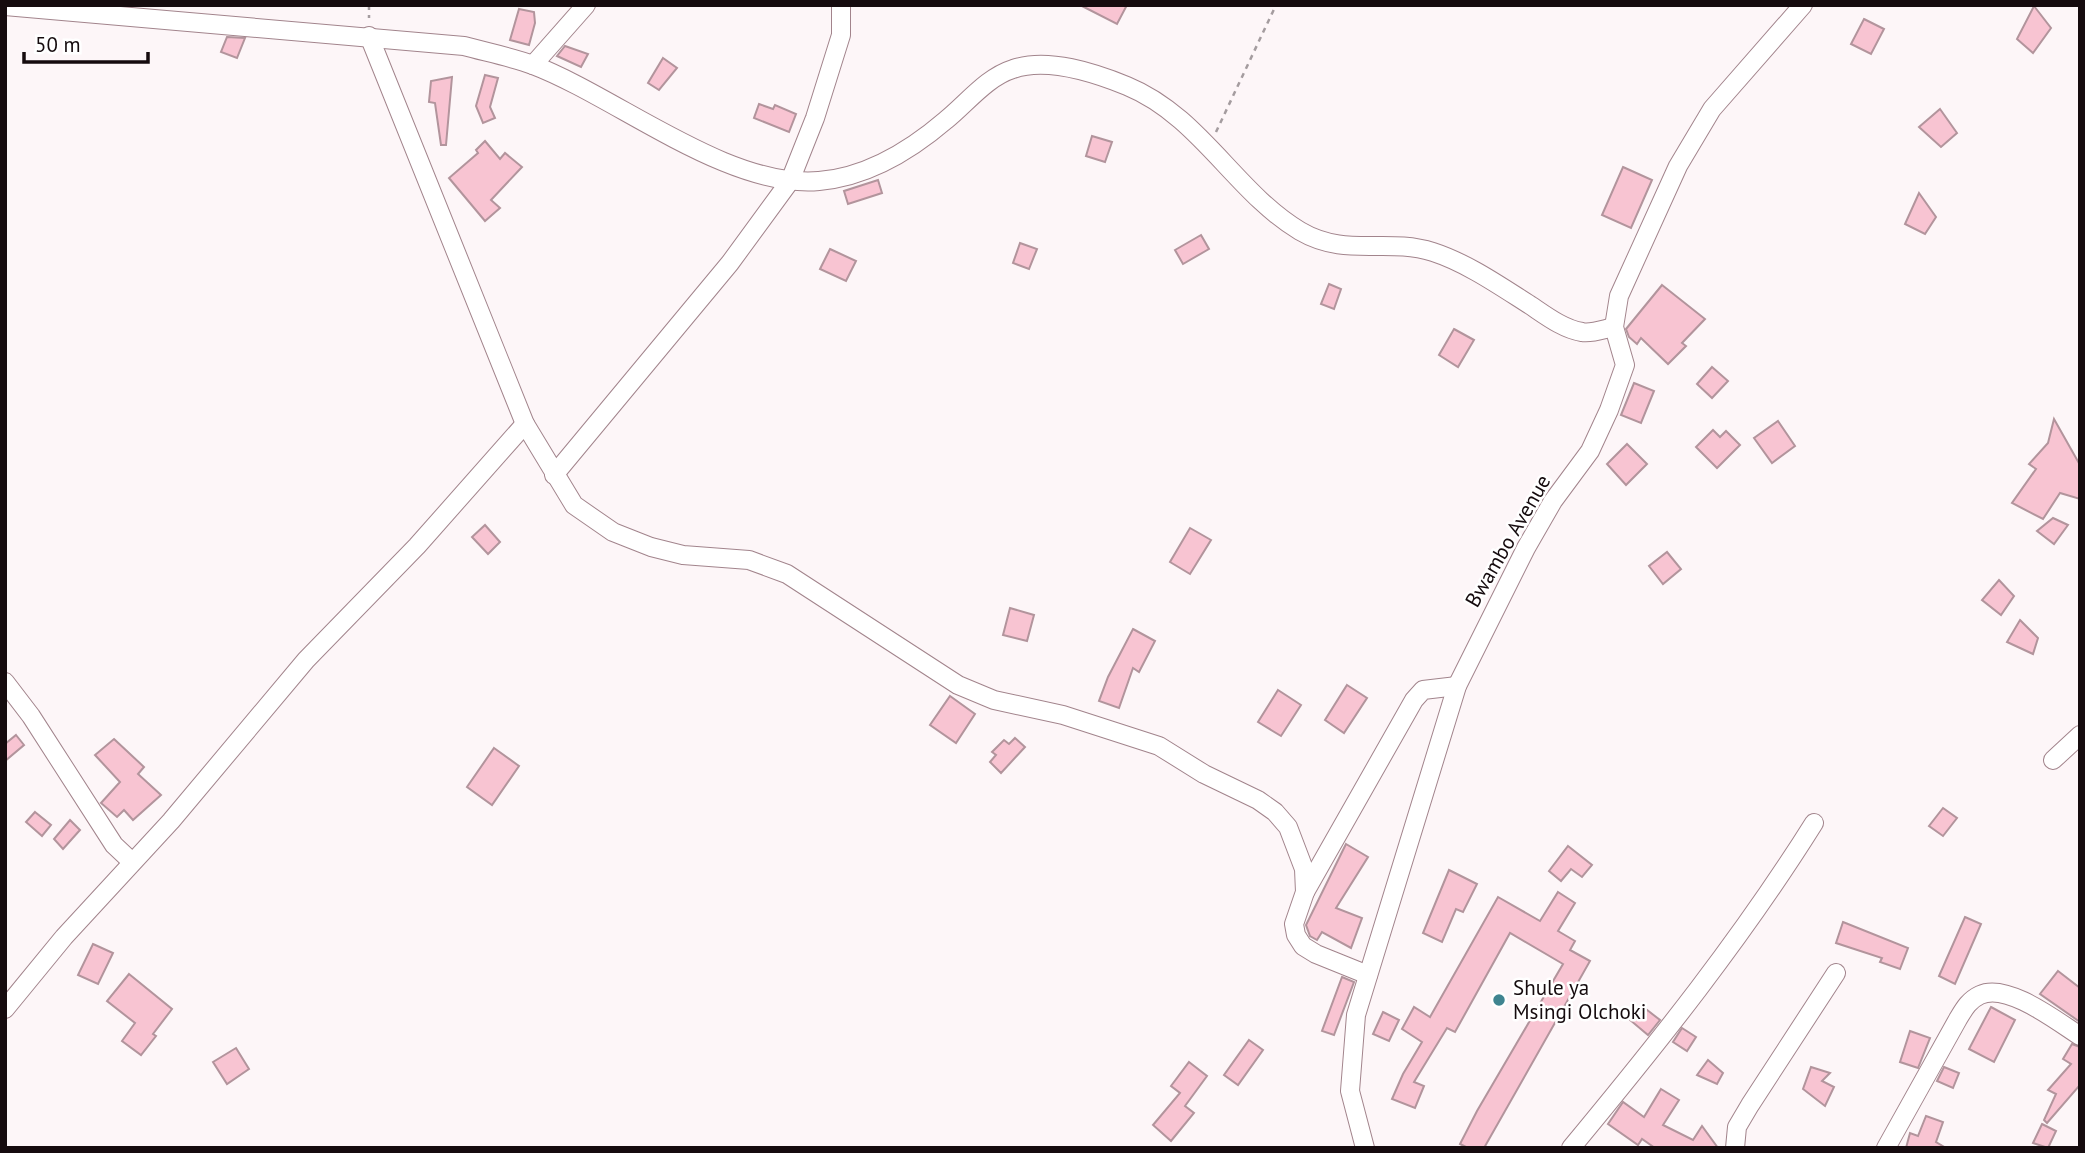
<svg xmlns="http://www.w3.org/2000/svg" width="2085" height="1153" viewBox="0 0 2085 1153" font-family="'PT Sans',sans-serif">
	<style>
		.building { fill: #f8c4d2; stroke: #b2949c; stroke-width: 2 }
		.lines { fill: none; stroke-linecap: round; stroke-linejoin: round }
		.minor-casing { stroke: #a2848c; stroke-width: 20 }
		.path { stroke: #a49c9f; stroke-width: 2.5; stroke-dasharray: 5 5; stroke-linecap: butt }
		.minor { stroke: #fff; stroke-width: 18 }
		.poi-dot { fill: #3f8490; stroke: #fff; stroke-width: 2.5 }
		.labels { text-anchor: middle; stroke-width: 5; stroke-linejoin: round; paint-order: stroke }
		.street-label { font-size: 21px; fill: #150b0e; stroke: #fff }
		.poi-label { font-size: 21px; fill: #150b0e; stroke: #fff; text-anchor: start }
	</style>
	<rect width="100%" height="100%" fill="#fdf6f8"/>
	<g class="building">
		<polygon points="1080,5 1127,5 1117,24"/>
		<polygon points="2034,6 2051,28 2033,53 2017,39"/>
		<polygon points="519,9 534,12 535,23 529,45 510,40"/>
		<polygon points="1864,19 1884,29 1871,54 1851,44"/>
		<polygon points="227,37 245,38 237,58 221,52"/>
		<polygon points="565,46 588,54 581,67 557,56"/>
		<polygon points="663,58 677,68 659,90 648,83"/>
		<polygon points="485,75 498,78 490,107 495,118 483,123 476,106"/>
		<polygon points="452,77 446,145 441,145 435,103 429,102 431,81"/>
		<polygon points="759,104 773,109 775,105 796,114 789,132 754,118"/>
		<polygon points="1940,109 1957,133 1941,147 1919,127"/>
		<polygon points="1092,136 1112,142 1105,162 1086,156"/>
		<polygon points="485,141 500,159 505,153 522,167 491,200 500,208 485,221 449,178 478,153 476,150"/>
		<polygon points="1623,167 1652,180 1631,228 1602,215"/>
		<polygon points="878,180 882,193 848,204 844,191"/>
		<polygon points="1919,193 1936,217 1925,234 1905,224"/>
		<polygon points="1201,235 1209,249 1183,264 1175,250"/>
		<polygon points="1020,243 1037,249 1029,269 1013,263"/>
		<polygon points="830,249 856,261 846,281 820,269"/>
		<polygon points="1329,284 1341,289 1334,309 1321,304"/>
		<polygon points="1662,285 1705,319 1682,343 1686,346 1668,364 1641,338 1637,344 1629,337 1626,329"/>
		<polygon points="1454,329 1474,340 1458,367 1439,355"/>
		<polygon points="1712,367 1728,381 1712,398 1697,384"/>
		<polygon points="1634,383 1654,391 1641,423 1621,415"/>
		<polygon points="2054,419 2080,465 2080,499 2060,493 2043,519 2012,503 2036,469 2029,464 2048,443"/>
		<polygon points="1778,421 1795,446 1772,463 1754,438"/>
		<polygon points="1713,430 1720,437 1726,431 1740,445 1717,468 1696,447"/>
		<polygon points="1627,444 1647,464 1626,485 1607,464"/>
		<polygon points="2053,518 2068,525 2054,544 2037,531"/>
		<polygon points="485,525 500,542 488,554 472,537"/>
		<polygon points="1190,528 1211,540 1190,574 1170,562"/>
		<polygon points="1667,552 1681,569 1663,584 1649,566"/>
		<polygon points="1999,580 2014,596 2001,615 1982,600"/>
		<polygon points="1010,608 1034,615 1027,641 1003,635"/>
		<polygon points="2020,620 2038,638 2033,654 2007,642"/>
		<polygon points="1133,629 1155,641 1139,672 1133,668 1119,708 1099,701 1108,677"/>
		<polygon points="1347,685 1367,698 1344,733 1325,720"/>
		<polygon points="1278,690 1301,705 1281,736 1258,722"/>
		<polygon points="950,696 975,714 956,743 930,725"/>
		<polygon points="16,735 24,745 5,761 5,744"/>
		<polygon points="1015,738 1025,747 1001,773 990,762 996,755 992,752 1004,740 1009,744"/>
		<polygon points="114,739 144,767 138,774 161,795 133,820 124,810 117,817 101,803 120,782 95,755"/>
		<polygon points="494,748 519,766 492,805 467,787"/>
		<polygon points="1943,808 1957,818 1943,836 1929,826"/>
		<polygon points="35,812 51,825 42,836 26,822"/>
		<polygon points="70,820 80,830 63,849 54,839"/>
		<polygon points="1346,844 1368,857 1336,908 1362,918 1351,948 1322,932 1317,940 1310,936 1306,925"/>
		<polygon points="1568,846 1592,865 1582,877 1571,869 1561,881 1549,871"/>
		<polygon points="1449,870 1477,884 1463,912 1456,909 1442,942 1423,933"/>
		<polygon points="1558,892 1575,903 1558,931 1575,941 1570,950 1590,961 1484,1148 1468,1148 1460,1144 1477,1111 1563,964 1510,933 1455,1032 1447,1028 1414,1082 1424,1086 1415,1108 1392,1099 1403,1074 1422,1042 1402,1029 1414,1007 1430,1017 1498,897 1540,921"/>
		<polygon points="1965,917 1981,924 1955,984 1939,976"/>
		<polygon points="1843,922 1908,948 1900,969 1880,962 1882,958 1836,943"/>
		<polygon points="93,944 113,953 98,984 78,975"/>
		<polygon points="2058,971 2080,988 2080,1022 2040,994"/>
		<polygon points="129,974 172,1009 153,1034 156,1036 141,1055 122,1041 135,1023 107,1001"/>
		<polygon points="1342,977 1354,982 1334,1035 1322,1031"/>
		<polygon points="1642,1006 1660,1020 1648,1035 1630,1020"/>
		<polygon points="1991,1007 2015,1020 1994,1062 1969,1049"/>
		<polygon points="1383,1012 1399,1020 1389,1041 1373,1034"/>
		<polygon points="1682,1028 1696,1037 1687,1051 1673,1042"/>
		<polygon points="1910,1031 1930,1038 1918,1068 1900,1062"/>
		<polygon points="1249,1040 1263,1050 1238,1085 1224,1075"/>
		<polygon points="2072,1044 2080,1047 2080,1085 2047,1123 2044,1120 2056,1094 2048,1090 2071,1064 2063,1059"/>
		<polygon points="236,1048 249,1069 227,1084 213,1062"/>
		<polygon points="1708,1060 1723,1073 1717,1084 1697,1075"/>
		<polygon points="1189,1062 1207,1076 1185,1106 1194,1113 1171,1141 1153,1125 1180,1093 1171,1086"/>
		<polygon points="1811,1067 1830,1073 1822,1081 1834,1087 1825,1106 1803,1089"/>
		<polygon points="1944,1067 1959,1073 1953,1088 1937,1081"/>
		<polygon points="1661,1089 1679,1100 1663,1125 1693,1140 1702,1126 1718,1148 1655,1148 1642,1139 1638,1145 1608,1124 1623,1102 1644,1117"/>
		<polygon points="1926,1116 1943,1122 1936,1142 1946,1148 1906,1148 1910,1133 1918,1136"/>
		<polygon points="2042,1124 2056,1131 2048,1148 2033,1143"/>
	</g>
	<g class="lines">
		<g class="minor-casing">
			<g id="minor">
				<path d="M 5,6 L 464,46 C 486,52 511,57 533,65 C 617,97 728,189 819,181 C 867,177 911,150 946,120 C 967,103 987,77 1013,69 C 1048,57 1095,73 1127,86 C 1200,116 1235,192 1300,231 C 1346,258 1386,237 1433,252 C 1467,263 1500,286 1530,305 C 1545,315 1563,329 1582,332 C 1591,334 1604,329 1614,327"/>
				<polyline points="369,36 525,424 574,505 613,532 651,547 683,555 749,560 787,574 958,685 994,700 1063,715 1159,746 1204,774 1258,800 1275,812 1288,827 1304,869 1305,892 1294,924 1296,935 1303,946 1316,954 1368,975"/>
				<polyline points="533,65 586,5"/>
				<polyline points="554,475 730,263 790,181 815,118 841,35 841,5"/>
				<polyline points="5,682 31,716 114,845 131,861"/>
				<polyline points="2053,760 2080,735"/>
				<polyline points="1305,892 1414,700 1423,690 1457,686"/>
				<polyline points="5,1009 64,937 171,821 306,660 417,546 525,424"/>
				<polyline points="1365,1148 1350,1091 1356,1015 1457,686 1526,548 1553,501 1590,451 1609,410 1625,365 1614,327 1619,296 1678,166 1712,109 1803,5"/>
				<path d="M 1571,1148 C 1658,1043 1742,938 1814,823"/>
				<polyline points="1735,1148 1737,1127 1750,1105 1836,973"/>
				<path d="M 1886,1148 L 1958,1019 C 1964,1009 1969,1000 1980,995 C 2007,982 2058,1022 2080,1036"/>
			</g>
		</g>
		<g class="path">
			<polyline points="369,5 369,18"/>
			<polyline points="1216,132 1276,5"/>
		</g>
		<use href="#minor" class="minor"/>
	</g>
	<circle class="poi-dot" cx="1499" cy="1000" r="7"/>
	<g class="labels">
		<g class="street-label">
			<text transform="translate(1508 541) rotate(-60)" y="7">Bwambo Avenue</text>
		</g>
		<g class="poi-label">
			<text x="1513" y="995">Shule ya<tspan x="1513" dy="24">Msingi Olchoki</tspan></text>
		</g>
	</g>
	<rect width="2085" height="1153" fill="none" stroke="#150b0e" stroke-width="14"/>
	<path d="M24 52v10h124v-10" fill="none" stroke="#150b0e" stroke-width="3.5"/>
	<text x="35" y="52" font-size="21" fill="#150b0e" stroke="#ffffff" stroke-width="5" paint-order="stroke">50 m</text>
</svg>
